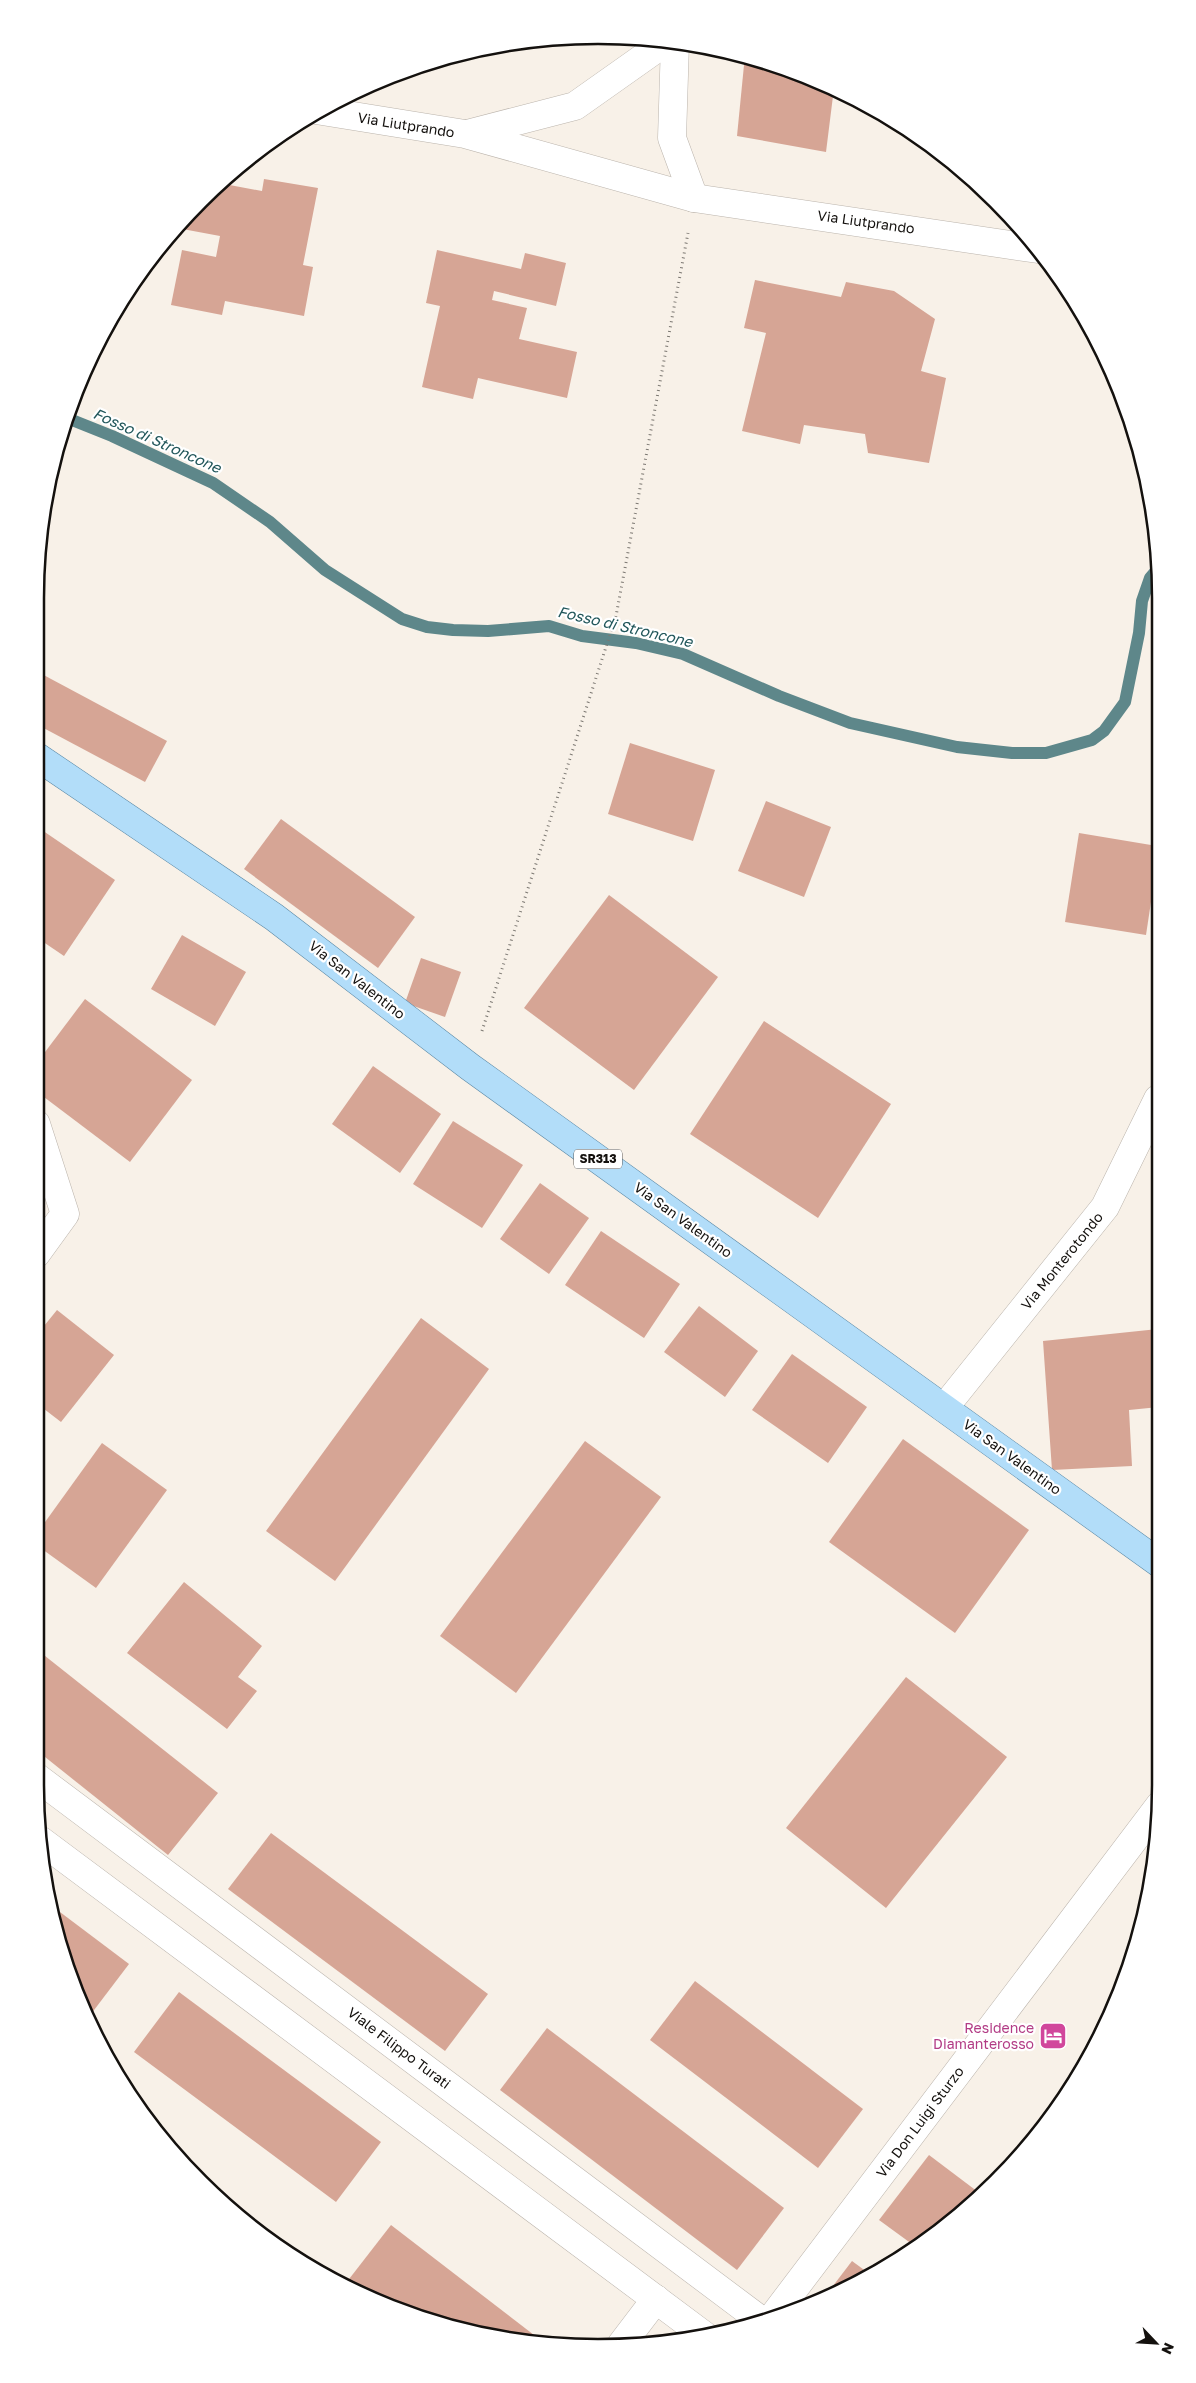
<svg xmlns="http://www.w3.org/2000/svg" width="1196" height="2383" viewBox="0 0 1196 2383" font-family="'Golos Text',sans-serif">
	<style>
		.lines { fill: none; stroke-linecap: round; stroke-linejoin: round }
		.stream { stroke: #5e878a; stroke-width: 12 }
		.building { fill: #d6a595 }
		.minor-casing { stroke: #bbb4ac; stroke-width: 29 }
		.tertiary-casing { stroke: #bbb4ac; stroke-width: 29 }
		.primary-casing { stroke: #5987a4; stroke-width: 29 }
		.path { stroke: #7c7872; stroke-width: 3; stroke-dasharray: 1 4; stroke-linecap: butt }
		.minor { stroke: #fff; stroke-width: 28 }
		.tertiary { stroke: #fff; stroke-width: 28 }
		.primary { stroke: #b2ddf9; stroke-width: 28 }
		.labels { text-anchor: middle; stroke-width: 4.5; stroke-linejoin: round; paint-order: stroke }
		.shield { fill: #fff; stroke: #5a5856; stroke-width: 1 }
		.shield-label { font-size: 12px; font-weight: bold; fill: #14110e }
		.street-label { font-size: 14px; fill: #14110e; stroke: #fff }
		.hotel-label { font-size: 14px; fill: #b23c85; stroke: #fff; text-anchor: end }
		.water-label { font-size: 15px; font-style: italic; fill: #22575b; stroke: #fff }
		.rim { fill: none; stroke: #14110e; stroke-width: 2.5 }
	</style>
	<rect width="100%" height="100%" fill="#f8f1e8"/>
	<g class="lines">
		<polyline class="stream" points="67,418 112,436 213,483 270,522 325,570 402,619 427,627 453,630 488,631 549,626 582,636 636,643 683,654 779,696 850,723 957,747 1012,753 1046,753 1092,740 1104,731 1125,702 1139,633 1142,601 1150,578 1156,571"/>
	</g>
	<g class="building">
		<polygon points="745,55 834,88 826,152 737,136"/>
		<polygon points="264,179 318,188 303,265 313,267 304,316 225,301 222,315 171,305 182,250 216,257 220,236 177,228 219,183 262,191"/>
		<polygon points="437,250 521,269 525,253 566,263 556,306 494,291 492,300 527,308 519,339 577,352 567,398 478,378 473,399 422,387 440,306 426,303"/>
		<polygon points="755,280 841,297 846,282 894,291 935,319 921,371 946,378 929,463 868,453 865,434 804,425 800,444 742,431 766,333 744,328"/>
		<polygon points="36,581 45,588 36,600"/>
		<polygon points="38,672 167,741 145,782 36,724 36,676"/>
		<polygon points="630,743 715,770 693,841 608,814"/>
		<polygon points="766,801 831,827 804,897 738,871"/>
		<polygon points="281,819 415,917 378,968 244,869"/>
		<polygon points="36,826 115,880 64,956 36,937"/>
		<polygon points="1079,833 1157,846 1157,862 1146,935 1065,922"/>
		<polygon points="609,895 718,977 634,1090 524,1008"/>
		<polygon points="182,935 246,972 215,1026 151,989"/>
		<polygon points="421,958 461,972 445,1017 405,1003"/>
		<polygon points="85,999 192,1080 130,1162 36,1091 36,1064"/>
		<polygon points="764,1021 891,1104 818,1218 690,1134"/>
		<polygon points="373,1066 441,1114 400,1173 332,1124"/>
		<polygon points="453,1121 523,1165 482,1228 413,1184"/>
		<polygon points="540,1183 589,1218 549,1274 500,1239"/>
		<polygon points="601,1231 680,1284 644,1338 565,1285"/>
		<polygon points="699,1306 758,1351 725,1397 664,1352"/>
		<polygon points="57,1310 114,1355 61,1422 35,1402 35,1337"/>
		<polygon points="421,1318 489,1369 335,1581 266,1531"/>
		<polygon points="1158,1329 1159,1407 1129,1410 1132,1466 1052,1470 1043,1341"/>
		<polygon points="792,1354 867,1407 828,1463 752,1410"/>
		<polygon points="903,1439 1029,1530 955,1633 829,1542"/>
		<polygon points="585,1441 661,1497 516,1693 440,1636"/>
		<polygon points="102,1443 167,1490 96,1588 35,1544 35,1536"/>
		<polygon points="184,1582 262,1646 238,1677 257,1691 227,1729 127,1653"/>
		<polygon points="35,1648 218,1793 168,1855 35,1749"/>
		<polygon points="906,1677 1007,1757 886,1908 786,1828"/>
		<polygon points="271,1833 488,1994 445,2051 228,1889"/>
		<polygon points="48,1903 129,1964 88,2018 65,1966"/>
		<polygon points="695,1981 863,2109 818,2168 650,2040"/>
		<polygon points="179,1992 381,2142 336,2202 134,2052"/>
		<polygon points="547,2028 784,2208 737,2270 500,2090"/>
		<polygon points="929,2155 982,2195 941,2232 916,2247 879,2220"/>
		<polygon points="391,2225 547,2345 488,2337 383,2305 361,2295 346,2283"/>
		<polygon points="852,2261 871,2275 847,2290 823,2299"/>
	</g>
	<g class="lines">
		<g class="minor-casing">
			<g id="minor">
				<polyline points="675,43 672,138 694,198"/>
				<polyline points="316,110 465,134 694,198 1038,249"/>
				<polyline points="467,134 575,106 667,41"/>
				<polyline points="36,1254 65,1214 36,1124"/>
				<polyline points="944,1408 1105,1207 1158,1099"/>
				<polyline points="772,2318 1160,1805"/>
				<polyline points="621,2345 656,2299"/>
			</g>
		</g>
		<g class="tertiary-casing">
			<g id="tertiary">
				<polyline points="35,1776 763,2322"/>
				<polyline points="40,1840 705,2336"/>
			</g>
		</g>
		<g class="primary-casing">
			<polyline id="primary" points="36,756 274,917 470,1067 1159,1563"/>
		</g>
		<polyline class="path" points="482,1031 616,616 688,233"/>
		<use href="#minor" class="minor"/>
		<use href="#tertiary" class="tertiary"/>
		<use href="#primary" class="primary"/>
	</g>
	<defs>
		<g id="hotel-square" transform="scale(1.4375)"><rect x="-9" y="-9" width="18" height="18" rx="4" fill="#d1479c" stroke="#fff"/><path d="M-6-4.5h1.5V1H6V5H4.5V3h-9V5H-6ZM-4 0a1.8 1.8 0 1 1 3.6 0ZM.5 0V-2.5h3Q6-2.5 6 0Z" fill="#fff"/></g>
	</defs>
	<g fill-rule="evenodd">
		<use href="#hotel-square" x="1053" y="2036"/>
	</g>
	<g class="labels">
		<rect class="shield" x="574" y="1149.5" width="48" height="19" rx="4"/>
		<g class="shield-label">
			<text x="598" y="1163">SR313</text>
		</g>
		<g class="street-label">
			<text transform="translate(406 125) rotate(9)" y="5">Via Liutprando</text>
			<text transform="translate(866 222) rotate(8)" y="5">Via Liutprando</text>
			<text transform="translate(357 980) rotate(38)" y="5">Via San Valentino</text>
			<text transform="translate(683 1220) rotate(36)" y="5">Via San Valentino</text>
			<text transform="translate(1062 1261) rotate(-51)" y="5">Via Monterotondo</text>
			<text transform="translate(1012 1457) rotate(36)" y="5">Via San Valentino</text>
			<text transform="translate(399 2048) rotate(37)" y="5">Viale Filippo Turati</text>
			<text transform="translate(920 2122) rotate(-53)" y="5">Via Don Luigi Sturzo</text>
		</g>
		<g class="hotel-label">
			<text x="1034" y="2033">Residence<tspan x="1034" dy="16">Diamanterosso</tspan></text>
		</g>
		<g class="water-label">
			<text transform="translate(157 441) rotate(24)" y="5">Fosso di Stroncone</text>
			<text transform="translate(625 627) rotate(13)" y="5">Fosso di Stroncone</text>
		</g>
	</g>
	<path d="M0 0H1196V2383H0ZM598 44H598A554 554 0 0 1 1152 598V1785A554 554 0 0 1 598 2339H598A554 554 0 0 1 44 1785V598A554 554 0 0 1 598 44Z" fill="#fff" fill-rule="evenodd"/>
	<path class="rim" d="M598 44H598A554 554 0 0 1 1152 598V1785A554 554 0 0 1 598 2339H598A554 554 0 0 1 44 1785V598A554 554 0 0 1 598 44Z"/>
	<g transform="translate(1156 2343) rotate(115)" stroke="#ffffff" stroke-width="4" paint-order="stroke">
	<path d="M0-4L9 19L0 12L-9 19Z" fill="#14110e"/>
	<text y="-8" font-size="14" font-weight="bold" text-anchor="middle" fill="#14110e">N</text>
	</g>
</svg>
